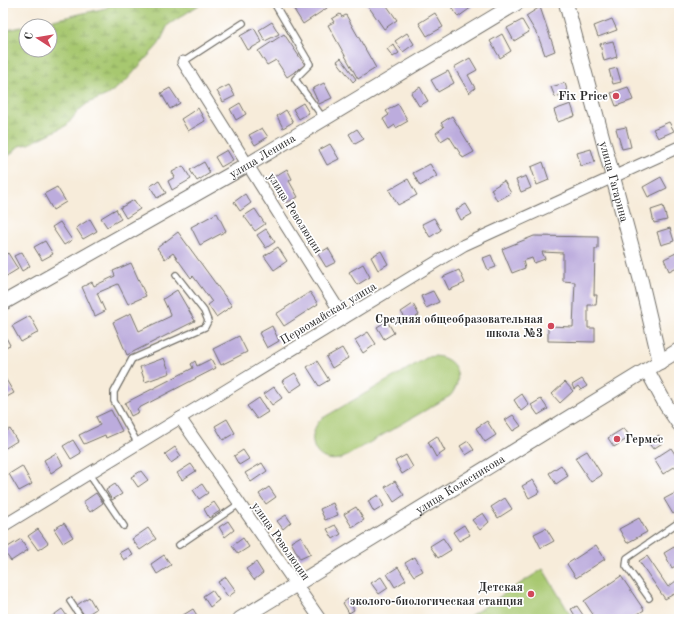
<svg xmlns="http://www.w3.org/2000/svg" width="682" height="622" viewBox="0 0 682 622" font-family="'Old Standard TT',serif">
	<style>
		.green { fill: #a7c870; stroke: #697a4e }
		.wetland { fill: url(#wetland-marsh); stroke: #697a4e }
		.building { fill: #bcacdd }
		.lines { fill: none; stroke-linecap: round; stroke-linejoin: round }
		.service-casing { stroke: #726f68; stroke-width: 8 }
		.minor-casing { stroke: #726f68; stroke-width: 13 }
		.tertiary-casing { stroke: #726f68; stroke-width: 16 }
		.service { stroke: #fff; stroke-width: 5.5 }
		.minor { stroke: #fff; stroke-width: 11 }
		.tertiary { stroke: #fff; stroke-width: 14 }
		.poi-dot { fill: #d1495b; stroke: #fff; stroke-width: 1.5 }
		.labels { text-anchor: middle; stroke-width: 3.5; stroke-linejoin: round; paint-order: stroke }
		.poi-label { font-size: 12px; font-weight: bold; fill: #2b2b2b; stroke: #fff; text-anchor: end }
		.street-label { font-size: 12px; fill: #2b2b2b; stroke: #fff }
	</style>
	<defs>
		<pattern id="wetland-marsh" width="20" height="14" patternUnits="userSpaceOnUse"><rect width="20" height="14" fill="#a7c870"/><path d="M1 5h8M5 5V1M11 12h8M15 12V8" fill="none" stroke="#88a35c"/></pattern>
	</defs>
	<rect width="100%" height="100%" fill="#fff"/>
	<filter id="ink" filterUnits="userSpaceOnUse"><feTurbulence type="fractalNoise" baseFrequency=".025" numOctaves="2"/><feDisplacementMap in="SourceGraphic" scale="8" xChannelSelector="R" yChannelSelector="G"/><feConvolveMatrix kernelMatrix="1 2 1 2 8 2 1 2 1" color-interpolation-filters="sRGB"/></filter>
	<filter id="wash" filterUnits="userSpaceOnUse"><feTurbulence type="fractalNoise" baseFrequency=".012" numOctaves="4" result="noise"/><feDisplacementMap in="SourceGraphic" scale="16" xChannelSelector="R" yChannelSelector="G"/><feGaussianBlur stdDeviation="0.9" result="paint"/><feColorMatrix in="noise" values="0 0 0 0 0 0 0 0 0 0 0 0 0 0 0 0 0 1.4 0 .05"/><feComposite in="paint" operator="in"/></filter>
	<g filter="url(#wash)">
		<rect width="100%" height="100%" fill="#f7ecda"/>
		<g class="green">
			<path d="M 434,356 C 457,357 465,379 450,396 L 343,458 C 316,467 303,439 321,419 L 428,357 Z"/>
			<polygon points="543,569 573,619 465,619"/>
		</g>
		<polygon class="wetland" points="112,3 202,3 168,25 159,44 125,82 107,95 88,103 79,110 67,125 29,144 19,146 3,161 3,31 26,26 26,50 50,50 50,26 27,26 106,8"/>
		<g id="blocks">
			<g class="building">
				<polygon points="301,3 324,3 327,8 303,24 293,8"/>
				<polygon points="366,3 385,3 397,20 384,29"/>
				<polygon points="457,3 470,3 472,7 458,17 452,7"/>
				<polygon points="540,7 555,51 545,55 538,36 526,16"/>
				<polygon points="435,13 443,27 427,36 419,23"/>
				<polygon points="340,14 342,17 346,15 376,68 358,79 328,25 334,22 332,19"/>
				<polygon points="612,19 617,30 598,37 594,26"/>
				<polygon points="522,20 529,32 514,41 507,28"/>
				<polygon points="272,22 279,34 265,41 259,30"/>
				<polygon points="254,28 262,42 248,50 240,36"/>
				<polygon points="407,33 414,44 403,52 395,41"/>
				<polygon points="284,34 305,65 287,77 276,60 267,65 258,51"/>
				<polygon points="502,34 511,51 500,58 490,41"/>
				<polygon points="613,41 617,57 604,61 600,44"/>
				<polygon points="393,44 399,53 393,57 387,49"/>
				<polygon points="341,58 356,79 353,82 337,61"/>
				<polygon points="470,58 477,70 468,75 475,88 469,93 454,67"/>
				<polygon points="617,68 621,82 613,84 609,70"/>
				<polygon points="448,71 454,83 438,92 431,80"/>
				<polygon points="324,83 332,98 319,104 312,89"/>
				<polygon points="565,83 568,93 555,97 551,87"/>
				<polygon points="229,85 235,96 223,102 217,91"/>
				<polygon points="420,87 428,101 419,106 411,93"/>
				<polygon points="628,87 633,100 616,106 611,93"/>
				<polygon points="170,88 180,103 170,109 161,93"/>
				<polygon points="240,103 246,114 236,120 230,109"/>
				<polygon points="303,103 309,113 299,119 293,109"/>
				<polygon points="398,104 408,121 396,128 395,125 389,129 383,119 389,115 386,111"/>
				<polygon points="571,104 575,116 558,122 554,110"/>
				<polygon points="198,108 205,121 188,131 181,119"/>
				<polygon points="286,110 293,122 283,128 277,116"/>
				<polygon points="452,116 474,152 463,158 449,136 441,141 436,133 444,127 441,123"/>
				<polygon points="669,122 674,131 658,138 653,129"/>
				<polygon points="626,127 631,147 622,149 616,129"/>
				<polygon points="262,128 268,137 255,145 249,135"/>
				<polygon points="357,129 364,139 355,144 349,134"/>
				<polygon points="330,144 339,159 327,165 319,150"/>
				<polygon points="591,149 595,162 581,166 577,153"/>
				<polygon points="227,150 233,160 221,167 215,157"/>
				<polygon points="204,162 210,173 197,181 190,170"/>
				<polygon points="543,162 549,180 537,185 531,167"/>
				<polygon points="430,164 437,176 420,186 413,173"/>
				<polygon points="183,166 191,179 172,190 168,181 175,177 172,172"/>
				<polygon points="287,169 292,179 289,181 298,197 286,203 272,178"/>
				<polygon points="526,176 531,188 521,192 516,180"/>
				<polygon points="661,177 667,188 648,197 643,187"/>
				<polygon points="408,179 417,195 398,205 389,190"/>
				<polygon points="159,181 166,193 157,198 150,186"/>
				<polygon points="504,181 511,193 497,201 491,189"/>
				<polygon points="57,187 66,202 53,210 44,194"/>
				<polygon points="245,194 251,203 240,211 234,202"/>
				<polygon points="134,200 140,209 126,218 120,208"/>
				<polygon points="466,204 472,214 461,220 456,210"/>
				<polygon points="663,206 667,220 654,223 651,210"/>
				<polygon points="116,209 121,219 107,227 101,218"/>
				<polygon points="255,209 265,224 255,231 244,216"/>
				<polygon points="217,213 226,231 200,245 191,227"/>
				<polygon points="434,218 441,230 430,237 422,224"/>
				<polygon points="90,219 97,231 83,239 76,228"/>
				<polygon points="60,222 72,240 64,245 52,227"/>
				<polygon points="670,228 674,241 661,245 657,232"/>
				<polygon points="266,229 275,242 266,248 257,235"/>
				<polygon points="178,232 232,306 216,317 208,305 212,302 193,276 191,278 173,253 165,259 157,248"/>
				<polygon points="534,236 598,237 598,249 595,249 594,295 597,295 596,305 588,305 588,328 595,328 595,342 548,341 548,326 573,327 575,282 563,281 563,253 542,252 545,259 534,263 532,258 523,261 525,268 512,273 502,249"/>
				<polygon points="45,241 53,254 42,260 34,247"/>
				<polygon points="278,247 287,261 274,270 264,256"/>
				<polygon points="328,248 336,262 326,267 318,254"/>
				<polygon points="381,251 388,264 378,270 371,257"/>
				<polygon points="22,252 30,266 22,271 14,256"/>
				<polygon points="8,253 18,269 5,277 3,257"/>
				<polygon points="676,253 679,266 669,271 664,259"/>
				<polygon points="491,255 496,267 488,270 483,258"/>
				<polygon points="131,263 146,296 128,304 118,284 97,293 105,311 95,316 82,287 92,282 94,286 115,276 113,271"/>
				<polygon points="363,264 370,277 357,285 349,272"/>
				<polygon points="459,270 465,283 449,290 443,277"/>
				<polygon points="177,290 195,321 127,355 113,322 131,313 139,331 171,316 163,299"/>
				<polygon points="433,291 439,302 426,308 421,296"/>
				<polygon points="310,292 318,304 284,326 276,314"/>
				<polygon points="679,295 679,304 676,296"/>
				<polygon points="413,304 419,315 408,322 401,312"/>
				<polygon points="30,316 39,332 21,342 12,326"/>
				<polygon points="387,321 394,333 384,339 377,327"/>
				<polygon points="272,326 279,341 267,348 259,333"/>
				<polygon points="3,332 10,345 3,348"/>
				<polygon points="368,332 376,344 363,353 355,340"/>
				<polygon points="239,336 247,352 221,365 213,349"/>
				<polygon points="342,348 348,358 332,368 326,357"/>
				<polygon points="164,358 170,373 145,382 140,367"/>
				<polygon points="211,359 216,368 137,409 139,412 131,416 125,403 193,368 191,364 195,361 197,366"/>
				<polygon points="317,361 329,380 319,386 307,367"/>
				<polygon points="295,373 302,384 290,392 282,381"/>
				<polygon points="5,378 14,393 3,399 3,379"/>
				<polygon points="582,379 587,386 581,390 578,386 574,389 572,385"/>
				<polygon points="565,382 573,391 560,403 552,394"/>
				<polygon points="274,387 282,398 272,405 264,394"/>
				<polygon points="522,394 529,405 521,411 514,400"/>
				<polygon points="259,398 268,412 257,419 247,406"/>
				<polygon points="541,399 548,409 538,415 531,405"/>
				<polygon points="111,410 122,431 106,438 105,435 84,444 79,435 100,425 96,417"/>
				<polygon points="513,415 521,426 513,431 505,420"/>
				<polygon points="227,419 235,433 223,440 215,426"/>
				<polygon points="487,421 496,435 485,442 476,428"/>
				<polygon points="624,428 630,437 614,447 608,438"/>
				<polygon points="10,429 17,441 4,449 3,433"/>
				<polygon points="659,435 664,442 653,449 648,442"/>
				<polygon points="437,436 445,451 436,457 428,442"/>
				<polygon points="73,440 81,453 71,459 63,446"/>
				<polygon points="468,441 474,450 466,455 460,446"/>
				<polygon points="175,447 181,456 171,463 165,454"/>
				<polygon points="671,448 679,460 679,464 663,474 654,459"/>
				<polygon points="243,450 249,459 239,465 234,456"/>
				<polygon points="587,451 602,475 591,482 575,458"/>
				<polygon points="56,453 63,465 51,473 44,460"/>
				<polygon points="406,455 413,467 402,474 395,461"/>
				<polygon points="262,463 267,471 251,482 245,473"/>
				<polygon points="191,464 196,471 182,480 177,473"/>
				<polygon points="561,465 568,476 556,484 549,473"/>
				<polygon points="22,466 32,484 19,491 9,474"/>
				<polygon points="141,471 148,480 138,487 131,477"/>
				<polygon points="533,480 540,492 529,498 522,486"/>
				<polygon points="395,481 404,495 394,502 385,487"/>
				<polygon points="115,484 122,494 112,500 106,490"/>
				<polygon points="202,484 208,493 199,499 193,490"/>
				<polygon points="269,487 276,497 266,504 259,494"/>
				<polygon points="679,491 679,510 673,514 664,499"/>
				<polygon points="96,493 103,503 90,512 83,502"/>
				<polygon points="378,495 384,506 374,512 368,501"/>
				<polygon points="505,498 512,509 498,518 491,507"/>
				<polygon points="214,502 220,511 209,518 204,509"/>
				<polygon points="333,503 338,515 325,520 320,509"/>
				<polygon points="356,507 364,520 352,527 344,514"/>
				<polygon points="483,513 489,522 480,530 472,520"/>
				<polygon points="286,515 291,522 283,529 277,521"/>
				<polygon points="639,518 647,532 627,543 619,529"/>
				<polygon points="228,521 234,530 225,537 219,527"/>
				<polygon points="64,523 73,537 63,543 54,529"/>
				<polygon points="335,525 341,534 333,539 327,529"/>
				<polygon points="464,525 470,535 459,541 453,532"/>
				<polygon points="148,528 156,539 140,550 132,539"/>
				<polygon points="546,528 554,541 541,548 534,534"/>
				<polygon points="38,529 48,543 38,550 28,536"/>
				<polygon points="301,536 311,554 300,559 291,542"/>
				<polygon points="243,538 249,547 238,554 232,546"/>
				<polygon points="443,538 451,550 438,558 430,546"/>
				<polygon points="21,539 28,550 11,561 3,550"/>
				<polygon points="596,545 605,559 576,578 567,564"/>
				<polygon points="674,547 679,555 679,564 672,568 664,553"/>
				<polygon points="128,548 133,555 124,560 119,553"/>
				<polygon points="164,555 171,565 157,574 151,564"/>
				<polygon points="647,556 668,587 676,581 679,585 679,601 674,594 665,599 639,561"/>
				<polygon points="415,557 423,571 414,576 405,563"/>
				<polygon points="256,562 263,573 254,580 246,569"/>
				<polygon points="398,567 406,580 395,587 387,574"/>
				<polygon points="621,576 644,610 630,619 596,619 584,601"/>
				<polygon points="226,577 236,591 228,597 218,582"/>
				<polygon points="381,577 388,588 379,594 371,583"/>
				<polygon points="212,590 219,600 210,607 203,596"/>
				<polygon points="89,597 96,609 85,616 77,605"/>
				<polygon points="348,599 354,610 349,613 343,603"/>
				<polygon points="577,606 585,618 583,619 577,619 571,609"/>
				<polygon points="62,609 69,619 52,619 51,617"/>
				<polygon points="193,609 198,617 195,619 182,619 180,617"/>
				<polygon points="349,613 353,619 340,619"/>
			</g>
		</g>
	</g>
	<g filter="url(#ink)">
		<use href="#blocks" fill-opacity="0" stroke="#726f68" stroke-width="1"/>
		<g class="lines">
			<g class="service-casing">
				<g id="service">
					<polyline points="274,3 310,64 295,79 324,119"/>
					<polyline points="183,62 243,23"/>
					<polyline points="138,444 114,401 114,392 132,359 205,327 208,321 204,311 176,275"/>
					<polyline points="89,474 124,526"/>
					<polyline points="179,545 239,504"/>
					<polyline points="649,598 626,566 627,558 679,522"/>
					<polyline points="70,601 82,619"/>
				</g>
			</g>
			<g class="minor-casing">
				<g id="minor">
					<polyline points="183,62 344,318"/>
					<polyline points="180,418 320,619"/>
					<polyline points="3,526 464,245 679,147"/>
				</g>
			</g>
			<g class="tertiary-casing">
				<g id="tertiary">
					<path id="s1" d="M 566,3 L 641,281 L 660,362"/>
					<path id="s2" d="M 3,303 L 249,164 L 517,3"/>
					<polyline points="647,370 666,405 679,424"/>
					<path id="s3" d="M 240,619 L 679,350"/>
				</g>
			</g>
			<use href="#service" class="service"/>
			<use href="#minor" class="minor"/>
			<use href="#tertiary" class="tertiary"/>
		</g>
	</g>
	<g class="poi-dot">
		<circle cx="616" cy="96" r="4"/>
		<circle cx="551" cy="326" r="4"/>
		<circle cx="617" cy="439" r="4"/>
		<circle cx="531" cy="594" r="4"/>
	</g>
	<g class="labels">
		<g class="poi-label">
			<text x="608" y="100">Fix Price</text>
			<text x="543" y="323">Средняя общеобразовательная<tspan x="543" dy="14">школа №3</tspan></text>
			<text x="625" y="443" text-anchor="start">Гермес</text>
			<text x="523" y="591">Детская<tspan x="523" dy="14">эколого-биологическая станция</tspan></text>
		</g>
		<g class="street-label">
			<text dy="4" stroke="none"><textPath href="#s2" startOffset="298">улица Ленина</textPath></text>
			<text dy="4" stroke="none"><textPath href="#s1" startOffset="185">улица Гагарина</textPath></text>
			<text transform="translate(295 213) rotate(58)" y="4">улица Революции</text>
			<text transform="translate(328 313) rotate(-31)" y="4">Первомайская улица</text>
			<text dy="4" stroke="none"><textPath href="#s3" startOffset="258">улица Колесникова</textPath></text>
			<text transform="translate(281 541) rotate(55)" y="4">улица Революции</text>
		</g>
	</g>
	<rect width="682" height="622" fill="none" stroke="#fff" stroke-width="16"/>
	<g transform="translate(38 38) rotate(282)"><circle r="19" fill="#ffffff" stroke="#aaaaaa"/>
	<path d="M0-3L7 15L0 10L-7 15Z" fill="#d1495b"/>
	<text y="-6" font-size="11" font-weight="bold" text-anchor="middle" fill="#2b2b2b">С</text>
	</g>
</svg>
